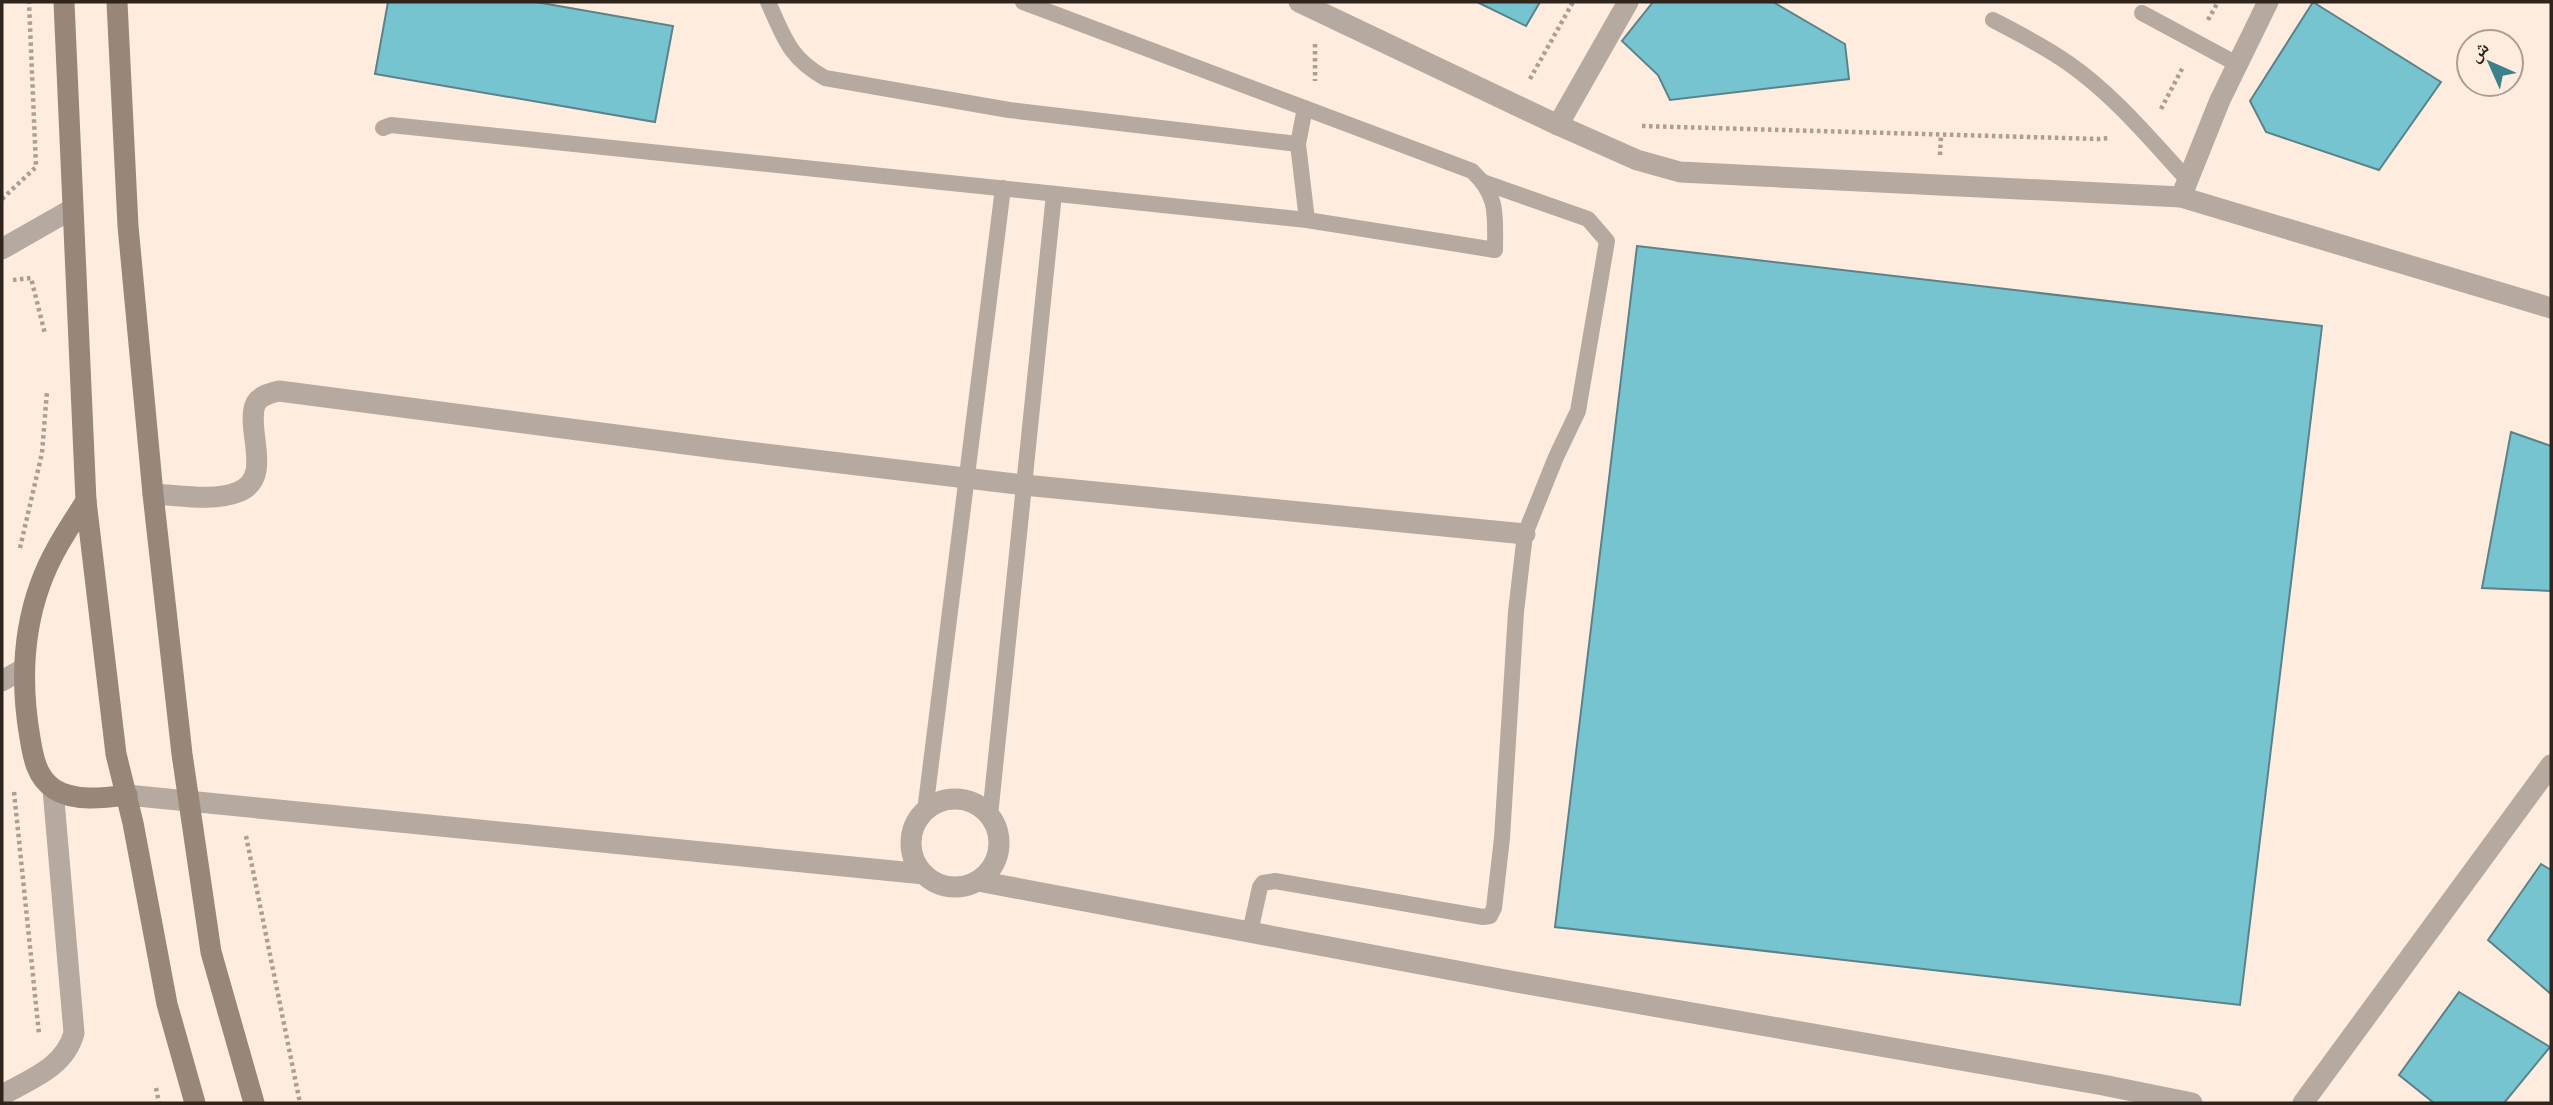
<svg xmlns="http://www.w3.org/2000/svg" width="2553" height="1105" viewBox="0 0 2553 1105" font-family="'Titillium Web','Noto Naskh Arabic',sans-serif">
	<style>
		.building { fill: #76c4d0; stroke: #5c8289; stroke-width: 2 }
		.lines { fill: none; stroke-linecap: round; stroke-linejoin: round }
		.path { stroke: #ad9e93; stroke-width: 4.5; stroke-dasharray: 3.5 3.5; stroke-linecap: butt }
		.lane { stroke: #b5a9a0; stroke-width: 16 }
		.street { stroke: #b5a9a0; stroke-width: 21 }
		.secondary { stroke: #988679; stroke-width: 21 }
	</style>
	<rect width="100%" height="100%" fill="#feeddf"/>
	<g class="building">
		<polygon points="388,2 536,2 673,26 655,122 375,74"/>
		<polygon points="1477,2 1540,2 1526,26"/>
		<polygon points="1653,2 1773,2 1845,44 1849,79 1670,100 1658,75 1622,41"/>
		<polygon points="2313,2 2441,82 2379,170 2266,132 2250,101"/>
		<polygon points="1637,246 2322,326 2240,1005 1555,927"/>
		<polygon points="2511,432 2551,446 2551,591 2482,588"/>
		<polygon points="2541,864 2551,870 2551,994 2488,940"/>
		<polygon points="2459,992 2550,1047 2504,1103 2434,1103 2399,1075"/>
	</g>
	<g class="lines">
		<g class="path">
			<polyline points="2208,20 2218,2"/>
			<polyline points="1315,44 1315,81"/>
			<polyline points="1530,79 1573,2"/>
			<polyline points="2161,109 2183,67"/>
			<polyline points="1642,126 2099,139 2109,138"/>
			<polyline points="1940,155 1941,135"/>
			<polyline points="2,199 36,167 29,2"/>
			<polyline points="13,280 31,278 45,334"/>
			<polyline points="20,548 42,453 47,391"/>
			<polyline points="14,792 39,1034"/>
			<polyline points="246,836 300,1103"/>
			<polyline points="156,1088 159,1103"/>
		</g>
		<g class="lane">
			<path d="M 768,2 C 784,37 789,58 825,78 L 1009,110 L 1298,144"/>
			<polyline points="2142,13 2237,64"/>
			<path d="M 1993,20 C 2018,33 2044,46 2068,63 C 2113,94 2150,139 2187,179"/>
			<polyline points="1305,108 1298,144 1307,220"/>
			<path d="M 383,128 L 391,125 L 1307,220 L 1495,250 C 1495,216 1499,196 1472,171 L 1023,2"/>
			<polyline points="925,811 1003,188"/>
			<polyline points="990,816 1054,194"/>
			<polyline points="1250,932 1260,887 1263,883 1275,881 1483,917 1490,916 1494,908 1502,838 1516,612 1525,534 1556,457 1578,411 1607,241 1588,219 1483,182"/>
		</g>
		<g class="street">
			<polyline points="1299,2 1558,125 1637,160 1680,172 2181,197 2551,308"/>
			<polyline points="1558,125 1628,2"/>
			<polyline points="2181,197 2220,100 2268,2"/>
			<polyline points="2,249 72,209"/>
			<path d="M 153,494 C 179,495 213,502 238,492 C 275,478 244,427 256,403 C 261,395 271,393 279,391 L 724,449 L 1024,485 L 1525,534"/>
			<polyline points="2,681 23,669"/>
			<polyline points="127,795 924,874"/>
			<circle cx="955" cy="843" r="44"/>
			<polyline points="978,881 1516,982 2103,1085 2192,1103"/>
			<path d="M 2,1095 C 31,1079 65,1067 74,1033 L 53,789"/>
			<polyline points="2303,1103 2551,765"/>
		</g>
		<g class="secondary">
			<polyline points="64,2 86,501 116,754 133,823 167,1004 195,1103"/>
			<polyline points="117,2 128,226 153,494 182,754 211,952 254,1103"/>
			<path d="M 86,501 C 68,529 51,554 40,585 C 22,635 21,686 30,738 C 33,756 36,777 54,789 C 74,802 104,798 127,795"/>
		</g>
	</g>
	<rect width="2553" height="1105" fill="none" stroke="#2f251d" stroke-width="7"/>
	<g transform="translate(2490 63) rotate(315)"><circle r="33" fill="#feeddf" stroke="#ab9d91" stroke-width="2"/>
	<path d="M0-5L12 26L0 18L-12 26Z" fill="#3b818c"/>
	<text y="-10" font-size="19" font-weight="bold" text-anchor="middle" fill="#2f251d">ش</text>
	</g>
</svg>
